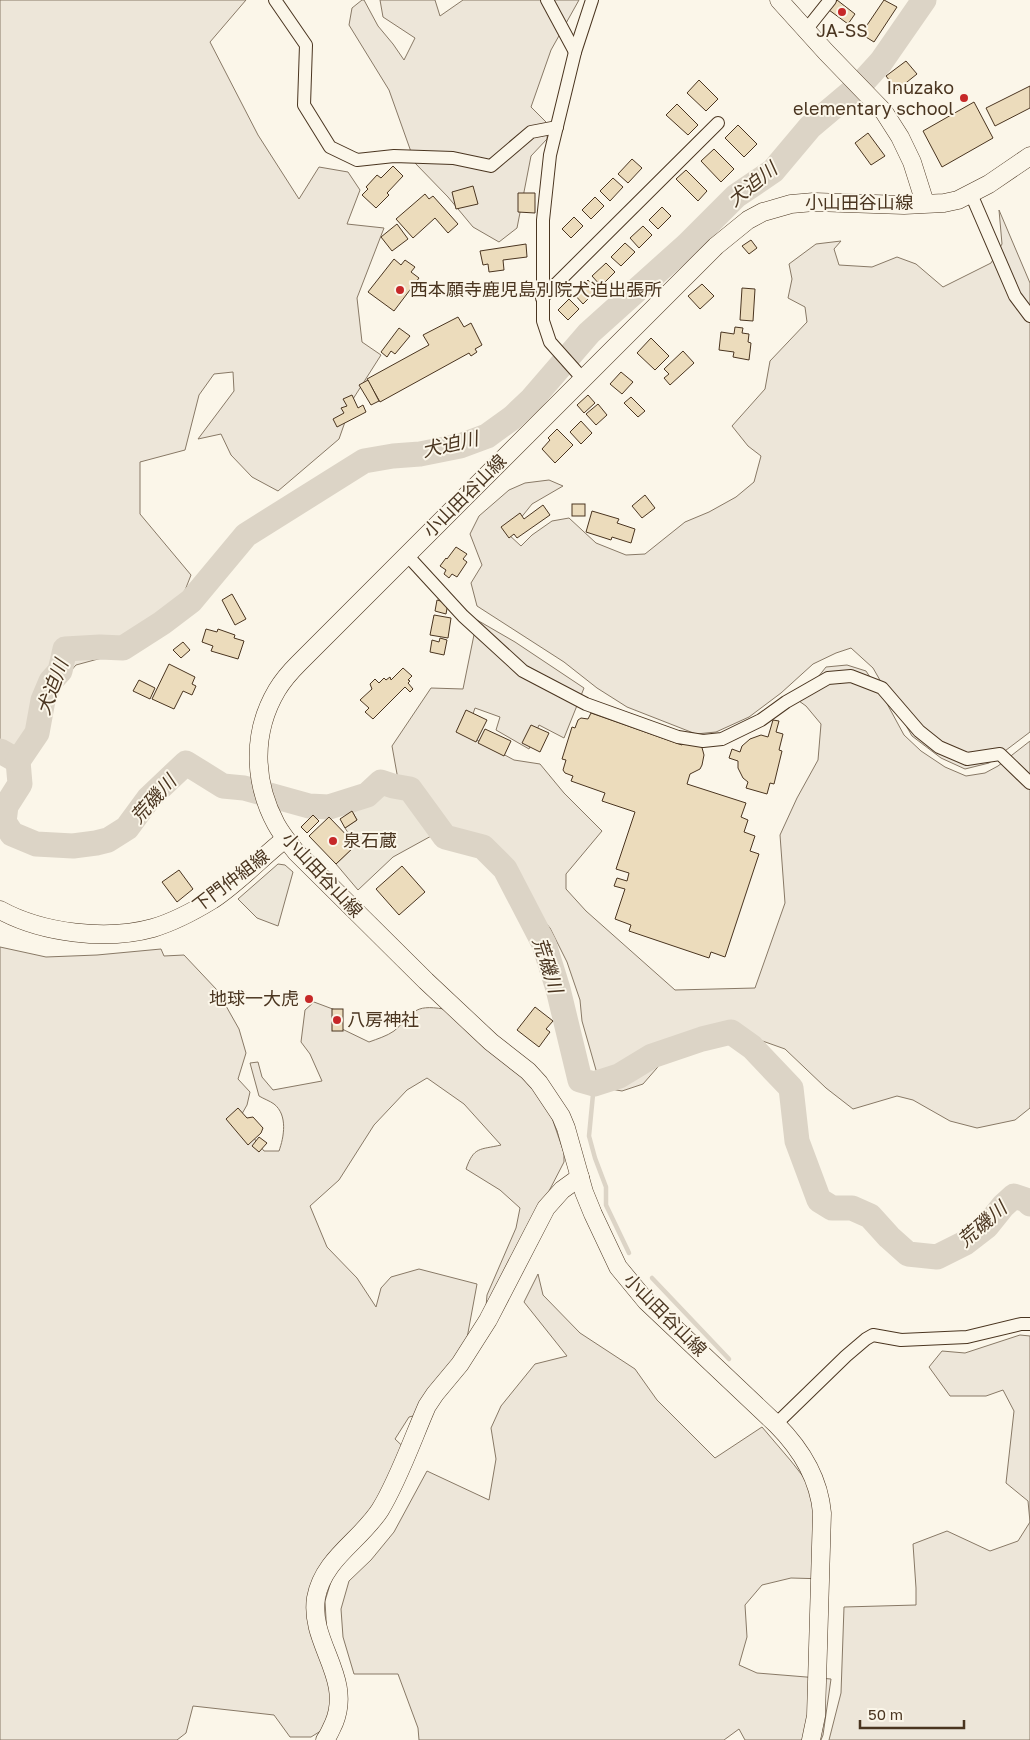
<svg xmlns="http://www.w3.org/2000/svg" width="1030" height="1740" viewBox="0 0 1030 1740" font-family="'Golos Text','Noto Sans JP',sans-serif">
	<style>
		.green { fill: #ede6d9; stroke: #887966 }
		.parking { fill: #ede7d9; stroke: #887966 }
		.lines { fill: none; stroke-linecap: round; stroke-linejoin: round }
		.stream { stroke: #dcd4c6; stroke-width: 4.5 }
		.river { stroke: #dcd4c6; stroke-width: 25 }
		.building { fill: #ecdcbc; stroke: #4a3520 }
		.street-casing { stroke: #4a3520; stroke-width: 14 }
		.secondary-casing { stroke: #4a3520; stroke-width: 19 }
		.street { stroke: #fbf6e9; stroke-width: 12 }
		.secondary { stroke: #fbf6e9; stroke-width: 18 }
		.poi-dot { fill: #c62828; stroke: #fbf6e9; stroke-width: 2 }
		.labels { text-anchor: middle; stroke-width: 4; stroke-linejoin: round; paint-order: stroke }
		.poi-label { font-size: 18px; fill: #4a3520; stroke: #fbf6e9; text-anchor: start }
		.street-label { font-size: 18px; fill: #4a3520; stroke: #fbf6e9 }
		.water-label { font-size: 19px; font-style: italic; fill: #4a3520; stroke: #fbf6e9 }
	</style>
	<rect width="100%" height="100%" fill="#fbf6e9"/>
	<g class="green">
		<polygon points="0,0 246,0 210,42 258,135 299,199 319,167 348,172 360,190 347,224 384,228 357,298 362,342 381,355 353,399 339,439 278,491 252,477 231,455 221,434 198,439 234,391 233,372 214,374 199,395 185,450 140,462 140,514 191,575 169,631 146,646 76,665 48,697 43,741 31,754 14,757 0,745"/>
		<polygon points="362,0 364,0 378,26 393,44 404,60 415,38 383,17 380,0 435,0 440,16 463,0 579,0 551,50 531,107 548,124 547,139 531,156 517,228 499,242 473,227 448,197 415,163 389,90 349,25 352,8"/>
		<polygon points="999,210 1030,283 1030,732 989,763 965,769 941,758 912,736 873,668 851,648 836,653 813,664 781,693 749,717 716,732 696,734 627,707 597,688 564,662 477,606 471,583 482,565 470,534 479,516 509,490 525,483 549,480 563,486 532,504 508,534 521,546 532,535 552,521 569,518 596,543 626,555 645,554 685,522 709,512 736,497 754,482 761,456 748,446 732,426 765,389 770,361 807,322 805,307 788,298 792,279 789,264 816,244 841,241 834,249 839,265 872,267 897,257 916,264 943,287 991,263 1002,244"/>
		<polygon points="477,620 515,642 584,688 564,738 539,725 529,749 496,730 500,717 475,708 466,734 514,760 540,764 564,793 602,831 566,874 566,889 586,911 675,990 755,988 785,903 780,835 797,798 818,760 821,724 806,706 799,701 826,667 847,665 866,671 885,700 904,735 921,751 945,767 966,776 985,773 998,766 1030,741 1030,1108 1015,1120 977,1128 950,1121 913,1100 897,1096 853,1109 826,1088 785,1049 754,1038 722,1040 688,1045 670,1053 643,1084 622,1091 611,1089 598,1077 582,1021 580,1000 567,962 550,928 513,884 476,848 425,815 399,785 392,746 431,688 463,689"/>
		<path d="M 0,947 L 46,957 L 97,955 L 161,949 L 164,956 L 184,955 L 217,990 L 239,1029 L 246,1053 L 238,1079 L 250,1092 L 247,1105 L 239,1119 L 264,1151 L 279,1151 C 284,1137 288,1115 274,1104 C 270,1101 264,1099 259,1096 L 250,1063 L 258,1062 L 262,1077 L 273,1090 L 322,1081 L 310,1054 L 301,1042 L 305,1010 L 314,1002 L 338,1011 L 340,1028 L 369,1042 C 377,1039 387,1036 394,1031 C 415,1013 412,1004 444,1009 L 529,1081 L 550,1112 L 564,1153 L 564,1162 L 483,1319 L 480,1317 L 486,1307 L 487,1295 L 516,1228 L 520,1208 L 500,1190 L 466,1169 C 474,1146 480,1150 501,1145 L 464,1104 L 427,1078 L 407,1090 L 374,1125 L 339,1180 L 310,1206 L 327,1247 L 357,1278 L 376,1307 L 381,1288 L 391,1277 L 419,1269 L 477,1284 L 465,1349 L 430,1412 L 409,1417 L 395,1439 L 413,1456 L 338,1566 L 332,1578 L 325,1601 L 331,1706 L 324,1729 L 311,1737 L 290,1737 L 274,1715 L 193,1706 L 186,1733 L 177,1740 L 0,1740 Z"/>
		<polygon points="538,1274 543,1295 580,1333 635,1369 657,1400 715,1458 762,1427 791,1461 830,1511 827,1579 791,1578 762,1585 745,1605 747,1637 739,1665 757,1673 831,1679 823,1735 821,1740 745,1740 739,1729 724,1740 419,1740 418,1728 398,1674 354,1674 343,1637 341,1609 349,1581 371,1560 394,1532 427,1471 489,1500 496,1459 491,1428 501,1406 535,1364 567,1356 524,1302"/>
		<polygon points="1020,1335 1030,1336 1030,1740 829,1740 841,1693 844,1607 916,1605 916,1588 913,1544 947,1531 990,1551 1018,1541 1030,1522 1028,1501 1006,1483 1014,1411 1003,1390 986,1396 950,1396 929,1367 942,1351 965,1353"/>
	</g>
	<g class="parking">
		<polygon points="391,790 399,793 416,809 433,835 393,857 358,890 336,864 356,845 345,828 357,820 352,811"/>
		<polygon points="278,864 285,865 293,872 278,926 257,918 238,899"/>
	</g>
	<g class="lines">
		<g class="stream">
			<polyline points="594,1084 589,1136 595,1158 606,1187 606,1205 629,1253"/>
			<polyline points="652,1278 729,1359"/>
		</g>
		<g class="river">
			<polyline points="0,751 18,761"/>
			<polyline points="18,761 20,784 6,806 4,822 12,834 36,844 73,846 96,843 108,840 127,828 149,798 186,763 223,786 244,788 309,806 329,807 367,795 381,782 393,786 410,789 445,837 483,847 505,869 544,944 558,989 580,1080 594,1084 619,1076 652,1056 702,1039 731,1032 752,1047 791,1088 797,1141 819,1200 832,1208 852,1208 870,1216 889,1237 908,1254 937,1257 965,1243 987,1226 1003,1206 1014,1196 1026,1200 1030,1204"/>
			<polyline points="18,761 37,733 43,700 51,681 60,671 65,649 100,647 123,648 162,623 191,601 246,535 364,461 393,456 420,454 460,446 487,436 512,418 532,399 589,333 687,245 736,196 773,171 810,127 861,84 881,62 924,0"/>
		</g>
	</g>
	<g class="building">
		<polygon points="837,0 855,14 848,24 829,10"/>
		<polygon points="884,0 897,7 874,42 861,34"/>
		<polygon points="906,61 917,74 897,90 886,76"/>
		<polygon points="699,80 718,99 706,111 687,93"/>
		<polygon points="1030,86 1030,108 995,126 986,108"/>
		<polygon points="974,102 993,138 942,167 923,131"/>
		<polygon points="677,104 698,125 688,135 666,115"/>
		<polygon points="738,125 757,144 744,157 725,138"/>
		<polygon points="868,133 885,156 871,165 855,143"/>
		<polygon points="714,149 734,169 721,182 701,161"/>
		<polygon points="632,159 642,168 628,183 618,174"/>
		<polygon points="393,166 403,176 387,193 389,195 376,208 362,195 368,189 366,187 377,175 381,178"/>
		<polygon points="686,170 707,191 698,201 676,179"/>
		<polygon points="613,178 623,187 610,201 600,191"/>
		<polygon points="473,186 478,204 456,209 452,192"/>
		<polygon points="518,193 535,193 535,213 518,212"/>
		<polygon points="425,194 429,199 433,196 458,224 448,233 435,218 413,238 396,219"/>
		<polygon points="595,197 604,206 591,219 582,210"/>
		<polygon points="662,207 671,216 658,229 649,220"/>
		<polygon points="574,217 583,226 571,238 562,229"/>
		<polygon points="397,224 408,239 392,251 381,237"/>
		<polygon points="643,226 652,235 639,248 630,238"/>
		<polygon points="751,240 757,248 749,254 742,246"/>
		<polygon points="625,243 635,252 621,266 611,257"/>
		<polygon points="526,244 527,257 503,260 504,270 489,272 488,264 483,265 480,251"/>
		<polygon points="394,259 401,265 405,260 415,267 411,272 419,278 394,311 368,292"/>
		<polygon points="606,263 615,272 601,286 592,276"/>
		<polygon points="588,280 597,290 583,304 574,294"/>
		<polygon points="702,284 714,296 700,309 688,296"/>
		<polygon points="742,288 755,289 753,321 740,320"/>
		<polygon points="569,299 579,309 568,320 558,310"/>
		<polygon points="458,317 464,327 471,323 482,345 475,349 477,352 471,356 469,353 380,402 367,379 429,345 423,335"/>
		<polygon points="735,327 743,328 742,333 749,334 748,342 751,343 749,360 733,357 734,352 719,350 721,332 734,334"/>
		<polygon points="399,328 410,336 395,354 391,351 387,357 381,352"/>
		<polygon points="651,338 669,356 655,370 637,353"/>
		<polygon points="683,351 694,363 670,385 664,378 669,374 664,369"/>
		<polygon points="621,372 633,382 622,394 610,384"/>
		<polygon points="368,380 379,401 371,405 359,385"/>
		<polygon points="352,395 358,408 363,405 366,412 337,427 333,419 344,413 341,408 347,406 343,399"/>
		<polygon points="588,395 595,403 584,413 577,405"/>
		<polygon points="631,397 645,411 638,417 624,403"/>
		<polygon points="598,404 607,415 596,425 586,414"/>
		<polygon points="581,421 592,433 581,444 570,432"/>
		<polygon points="557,429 573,445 555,463 542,449 550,440 548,438"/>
		<polygon points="645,495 655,508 642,518 632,506"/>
		<rect x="572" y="504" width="13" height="12"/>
		<polygon points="543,505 550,515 517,538 514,534 509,538 501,527 520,513 524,519"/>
		<polygon points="592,511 619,519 617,523 635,529 631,543 612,537 611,540 586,532"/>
		<polygon points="456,547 467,554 463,559 467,562 457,577 452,574 449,578 444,574 446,570 440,566 446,558 447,559"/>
		<polygon points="232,594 246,619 235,625 222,600"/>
		<polygon points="437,600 448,603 446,614 435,611"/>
		<polygon points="434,615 451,618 448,638 430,635"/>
		<polygon points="206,629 217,632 218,629 235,635 234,638 244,641 238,659 211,651 213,646 202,642"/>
		<polygon points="440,638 447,640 444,655 430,652 432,640 439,642"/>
		<polygon points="183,642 190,650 181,658 173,650"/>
		<polygon points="169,664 195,677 192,684 196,686 192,695 183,691 174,709 152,699"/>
		<polygon points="403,668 412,676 408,680 410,681 408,683 413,689 410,692 405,687 373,719 365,712 369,708 360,700 372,689 370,684 375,679 379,683 384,678 386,680 390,677 391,680"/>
		<polygon points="139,680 155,688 150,699 133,691"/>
		<polygon points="466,710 487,720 476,742 456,732"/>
		<polygon points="591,713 682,745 685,742 701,744 704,755 702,765 700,769 690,774 687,784 746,803 741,817 748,820 744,832 755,836 750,851 759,854 725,957 711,952 709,958 629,931 631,925 615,919 625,889 614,886 617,878 627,881 629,873 616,869 635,812 602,801 605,793 571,781 573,776 565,773 563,770 566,760 562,759 572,727 575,728 578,720 581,718 588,719"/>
		<polygon points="773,720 779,721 776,732 783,734 779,750 782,751 774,784 770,783 767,794 746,788 748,782 743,778 738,768 738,761 729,758 732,749 740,752 742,746 750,739 761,735 768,737"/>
		<polygon points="531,725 549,733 540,752 522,743"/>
		<polygon points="485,729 511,741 504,756 478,743"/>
		<polygon points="352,811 357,820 345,828 340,819"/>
		<polygon points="313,815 319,821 307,833 301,827"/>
		<polygon points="329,817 356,845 336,864 309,836"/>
		<polygon points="402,866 425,892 399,915 376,889"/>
		<polygon points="179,870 193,889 177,902 162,882"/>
		<polygon points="535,1007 553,1021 546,1029 550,1032 539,1047 517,1030"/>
		<rect x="332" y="1009" width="11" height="22"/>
		<polygon points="238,1108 247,1118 253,1117 263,1128 261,1133 248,1145 226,1119"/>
		<polygon points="259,1137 267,1143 259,1152 252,1146"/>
	</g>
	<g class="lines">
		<g class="street-casing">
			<g id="street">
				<polyline points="275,0 306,45 304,105 330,147 357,160 394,156 453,158 491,166 531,132 557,127"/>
				<polyline points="547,0 575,52"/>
				<polyline points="806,30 830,0"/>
				<polyline points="971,194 1015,296 1030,316"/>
				<polyline points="542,298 718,123"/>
				<polyline points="583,379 550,342 543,321 543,220 550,155 575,52 592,0"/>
				<polyline points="406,554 463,616 523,671 586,704 678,737 703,741 722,739 761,720 786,702 828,678 851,676 882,688 919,731 939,747 967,759 1000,754 1030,783"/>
				<polyline points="776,1424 846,1356 866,1339 873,1335 901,1340 967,1337 1021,1324 1030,1324"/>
			</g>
		</g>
		<g class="secondary-casing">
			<g id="secondary">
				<polyline points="779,0 826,52 884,112 900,137 912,162 925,203"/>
				<path d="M 0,910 C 42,933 106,941 153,928 C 173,922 194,911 212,900 C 238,883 261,858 285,839"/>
				<path d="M 325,1740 C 329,1735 331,1729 334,1723 C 353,1677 309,1643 316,1598 C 323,1559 360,1541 380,1510 C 398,1481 413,1438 427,1406 L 435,1394 L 460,1364 L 488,1320 L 546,1208 L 562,1190 L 580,1177"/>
				<path d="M 811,1740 L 816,1716 L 822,1513 C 819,1478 801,1449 776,1424 L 646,1301 L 618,1267 L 593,1214 L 584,1192 L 566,1128 L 561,1116 L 539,1083 L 528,1071 L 491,1042 L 426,981 L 296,852 C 289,843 282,835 276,824 C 253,781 252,732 277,690 C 283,680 291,671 299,663 L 716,246 L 748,220 L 763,212 L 791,204 L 814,202 L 904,205 L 944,203 L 958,200 L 989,184 L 1030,156"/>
			</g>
		</g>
		<use href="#street" class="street"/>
		<use href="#secondary" class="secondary"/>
	</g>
	<g class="poi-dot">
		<circle cx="842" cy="12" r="5"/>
		<circle cx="964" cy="98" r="5"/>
		<circle cx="400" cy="290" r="5"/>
		<circle cx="333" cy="841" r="5"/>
		<circle cx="309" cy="999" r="5"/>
		<circle cx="337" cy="1020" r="5"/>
	</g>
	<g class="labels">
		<g class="poi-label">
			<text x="842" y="37" text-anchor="middle">JA-SS</text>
			<text x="954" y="94" text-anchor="end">Inuzako<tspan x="954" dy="21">elementary school</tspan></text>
			<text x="410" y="296">西本願寺鹿児島別院犬迫出張所</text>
			<text x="343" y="847">泉石蔵</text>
			<text x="299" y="1005" text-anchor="end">地球一大虎</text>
			<text x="347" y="1026">八房神社</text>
		</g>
		<g class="street-label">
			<text x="859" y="209">小山田谷山線</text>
			<text transform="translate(465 496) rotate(-45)" y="6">小山田谷山線</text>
			<text transform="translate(322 875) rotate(47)" y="6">小山田谷山線</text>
			<text transform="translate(231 881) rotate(-37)" y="6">下門仲組線</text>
			<text transform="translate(665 1315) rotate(45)" y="6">小山田谷山線</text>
		</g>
		<g class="water-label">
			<text transform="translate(752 184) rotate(-39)" y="7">犬迫川</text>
			<text transform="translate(450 444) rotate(-13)" y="7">犬迫川</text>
			<text transform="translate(52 687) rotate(-70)" y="7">犬迫川</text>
			<text transform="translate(153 799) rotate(-48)" y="7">荒磯川</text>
			<text transform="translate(548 965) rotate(72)" y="7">荒磯川</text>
			<text transform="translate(982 1224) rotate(-41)" y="7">荒磯川</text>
		</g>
	</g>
	<path d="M860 1720v8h104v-8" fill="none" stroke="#4a3520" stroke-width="2.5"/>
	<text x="868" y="1720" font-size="15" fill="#4a3520" stroke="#fbf6e9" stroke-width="4" paint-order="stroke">50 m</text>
</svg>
